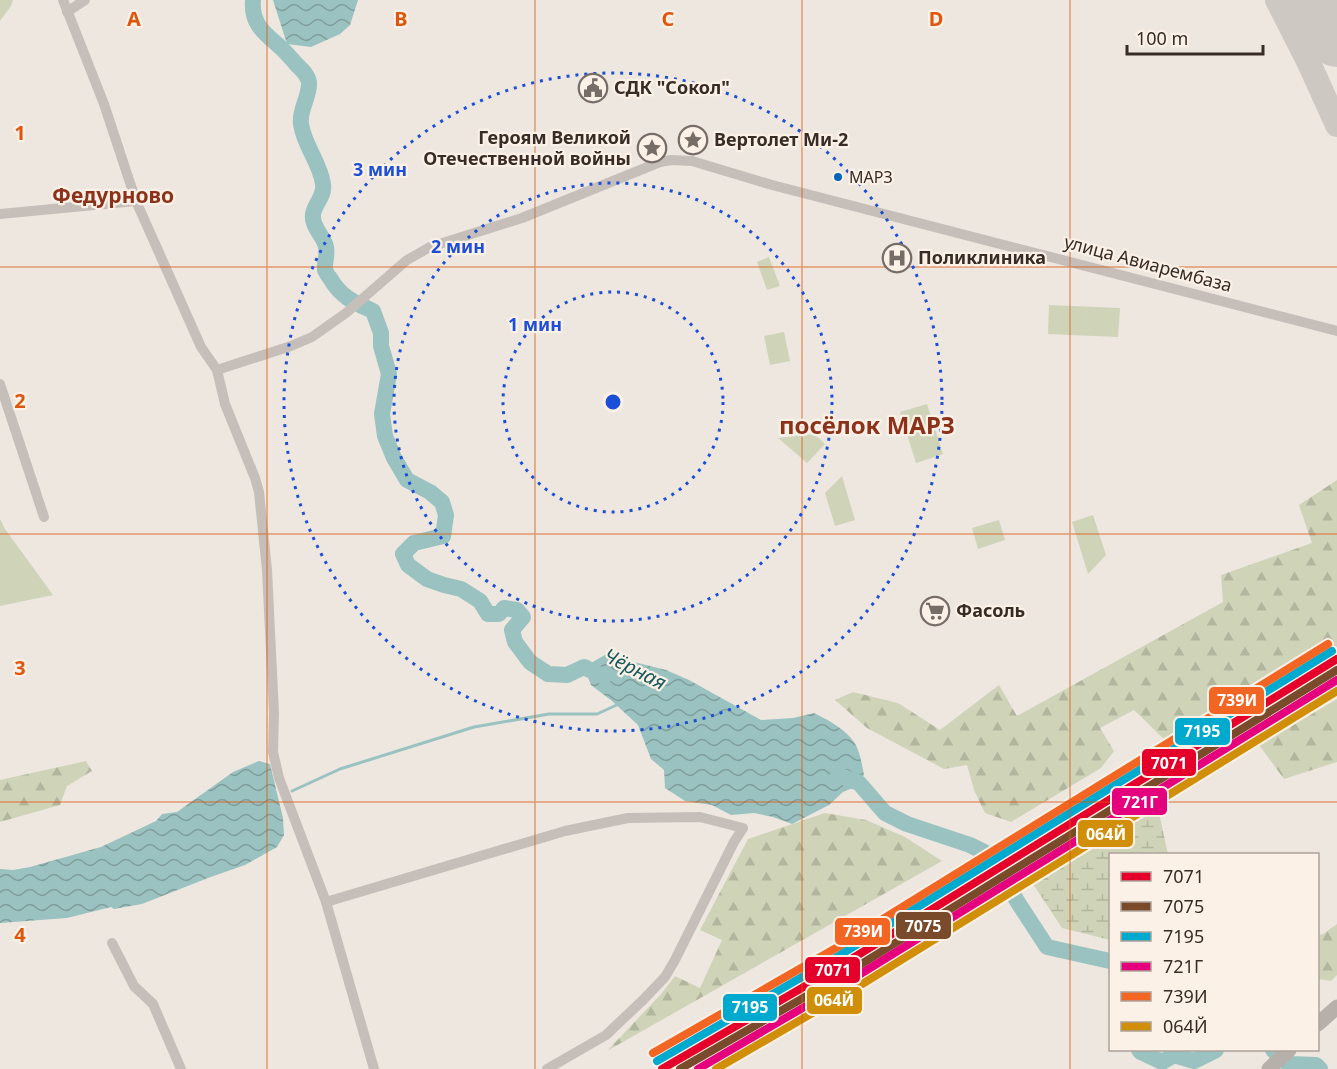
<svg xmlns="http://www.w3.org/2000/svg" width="1337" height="1069" viewBox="0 0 1337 1069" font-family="'Noto Sans',sans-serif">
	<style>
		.green { fill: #cfd4b9 }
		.forest { fill: url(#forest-firs) }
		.wetland { fill: url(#wetland-marsh) }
		.water { fill: url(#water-waves) }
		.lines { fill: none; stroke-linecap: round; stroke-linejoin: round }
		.stream { stroke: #9ac2c0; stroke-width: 3 }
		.river { stroke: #9ac2c0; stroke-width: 16 }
		.taxiway { stroke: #cec8c2; stroke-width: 24 }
		.runway { stroke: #cec8c2; stroke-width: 62 }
		.minor { stroke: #c6bfb9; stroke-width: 10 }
		.secondary { stroke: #b7afaa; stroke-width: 15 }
		.rail-1-casing { stroke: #fbf1e7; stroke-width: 12 }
		.rail-2-casing { stroke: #fbf1e7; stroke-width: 12 }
		.rail-3-casing { stroke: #fbf1e7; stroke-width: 12 }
		.rail-4-casing { stroke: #fbf1e7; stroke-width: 12 }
		.rail-5-casing { stroke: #fbf1e7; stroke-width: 12 }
		.rail-6-casing { stroke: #fbf1e7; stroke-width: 12 }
		.rail-1 { stroke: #e4002b; stroke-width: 8 }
		.rail-2 { stroke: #7a4b2a; stroke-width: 8 }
		.rail-3 { stroke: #00a9ce; stroke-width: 8 }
		.rail-4 { stroke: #e5007d; stroke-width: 8 }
		.rail-5 { stroke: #f26522; stroke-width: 8 }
		.rail-6 { stroke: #d18e08; stroke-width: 8 }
		.grid { fill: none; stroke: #df570d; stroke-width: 1.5; stroke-opacity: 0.55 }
		.ring { fill: none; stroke: #1d4ed8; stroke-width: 3; stroke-dasharray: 3 6 }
		.bus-dot { fill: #0065bd; stroke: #fbf1e7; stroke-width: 2 }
		.labels { text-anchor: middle; stroke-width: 4.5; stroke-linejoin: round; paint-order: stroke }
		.bus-label { font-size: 16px; fill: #382c27; stroke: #fbf1e7; text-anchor: start }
		.poi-label { font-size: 18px; font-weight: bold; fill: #382c27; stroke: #fbf1e7; text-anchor: start }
		.street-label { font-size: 18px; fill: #382c27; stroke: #fbf1e7 }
		.water-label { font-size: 20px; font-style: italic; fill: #1a5a5c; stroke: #fbf1e7 }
		.quarter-label { font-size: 21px; font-weight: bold; fill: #8c321a; stroke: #fbf1e7 }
		.district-label { font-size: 24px; font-weight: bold; fill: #8c321a; stroke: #fbf1e7 }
		.grid-label { font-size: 20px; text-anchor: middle; font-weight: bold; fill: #df570d; stroke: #fbf1e7; stroke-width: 4.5; stroke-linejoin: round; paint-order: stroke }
		.centre { fill: #1d4ed8; stroke: #fbf1e7; stroke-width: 3 }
		.ring-label { font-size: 18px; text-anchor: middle; font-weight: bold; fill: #1d4ed8; stroke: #fbf1e7; stroke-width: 4.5; stroke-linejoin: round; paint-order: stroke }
		.line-badge { stroke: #fbf1e7; stroke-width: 2 }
		.badge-label { font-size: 16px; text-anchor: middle; font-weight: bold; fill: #fff }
	</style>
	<defs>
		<pattern id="forest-firs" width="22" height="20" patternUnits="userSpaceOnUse" patternTransform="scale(1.5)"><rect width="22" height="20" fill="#cfd4b9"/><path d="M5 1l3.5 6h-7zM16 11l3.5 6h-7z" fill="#b2b69f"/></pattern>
		<pattern id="wetland-marsh" width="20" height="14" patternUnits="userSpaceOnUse" patternTransform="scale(1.5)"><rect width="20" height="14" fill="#cfd4b9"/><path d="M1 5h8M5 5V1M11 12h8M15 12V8" fill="none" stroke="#b2b69f"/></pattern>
		<pattern id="water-waves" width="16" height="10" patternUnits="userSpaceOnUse" patternTransform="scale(1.5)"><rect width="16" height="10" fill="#9ac2c0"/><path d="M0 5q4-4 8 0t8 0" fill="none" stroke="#7f9e9c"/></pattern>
	</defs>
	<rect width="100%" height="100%" fill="#ede7e0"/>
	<g class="green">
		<polygon points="0,0 13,0 11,6 0,21"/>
		<polygon points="769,257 780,286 767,290 757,262"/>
		<polygon points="1049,305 1120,308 1118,337 1048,334"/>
		<polygon points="784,332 790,361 770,365 764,336"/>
		<polygon points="927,404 943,454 916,463 900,412"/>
		<polygon points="814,434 825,444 807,463 778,438"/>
		<polygon points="842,476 855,520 835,526 825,493"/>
		<polygon points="1093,515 1106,555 1088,574 1072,522"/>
		<polygon points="0,519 5,529 53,595 0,606"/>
		<polygon points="999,520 1005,540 978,549 972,528"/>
	</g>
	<g class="forest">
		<polygon points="1337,480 1337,649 1175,750 1134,710 1100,728 1114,751 1101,768 1011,822 985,813 974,790 967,765 944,769 867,728 835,700 853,692 898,703 940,730 999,685 1017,716 1223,602 1221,575 1312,543 1299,505"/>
		<polygon points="1337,699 1337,762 1284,779 1259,745"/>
		<polygon points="86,761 92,771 67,786 60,805 0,822 0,780"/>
		<polygon points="825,813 866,820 905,837 942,861 607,1051 662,993 675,976 700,988 722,940 700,930 748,839"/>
		<polygon points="1337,924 1337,975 1331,981 1318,979 1318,935 1323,934"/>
	</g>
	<polygon class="wetland" points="1158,808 1168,854 1110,854 1110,940 1062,928 1033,884"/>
	<g class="water">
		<polygon points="273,0 358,0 350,25 340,34 311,47 287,44"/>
		<path d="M 610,652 L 634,662 L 666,670 L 689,680 L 761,720 L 793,718 L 814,713 C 828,720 844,728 854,742 C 860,751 862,765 864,775 L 855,787 L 843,792 L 829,805 L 792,824 L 773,817 L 754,813 L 731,815 L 712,805 L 685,801 L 665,788 L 664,770 L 651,759 L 638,725 L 612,701 L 591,685 L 584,667 Z"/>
		<polygon points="259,761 270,764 283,818 284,835 277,847 245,865 208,878 142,904 114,909 111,907 67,918 0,923 0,869 13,870 30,867 101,847 156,821 162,814 177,812 233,772"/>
	</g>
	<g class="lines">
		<polyline class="stream" points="292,791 340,769 474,727 549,714 597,714 621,703"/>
		<g class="river">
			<path d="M 253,0 C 251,23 263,32 278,45 C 285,51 291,58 297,65 C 303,71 309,76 309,84 C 309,98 299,110 301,124 C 304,146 320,162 323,184 C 325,196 315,203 313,214 C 311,227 324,236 326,247 C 328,255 324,263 325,270 C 326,272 329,277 330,278 C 341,297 353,302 373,311 L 381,333 L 381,346 L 389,374 L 382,414 L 385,436 L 394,458 L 407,480 L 430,492 L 442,502 L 446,515 L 443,536 L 414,543 L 403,554 L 408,565 L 427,579 L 444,585 L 461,589 L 480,601 L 488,614 L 499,614 L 504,608 L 517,610 L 523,617 L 512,630 L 515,642 L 530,662 L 548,674 L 567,675 L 584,667 L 604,677"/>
			<polyline points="838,775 859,783 885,813 907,824 970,845 990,855 999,868 1017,901 1047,947 1110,961"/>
			<polyline points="1139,1050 1141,1052 1162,1062 1174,1055 1194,1061 1216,1050"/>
			<polyline points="1273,1050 1288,1064 1316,1065 1320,1069"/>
		</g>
		<polyline class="taxiway" points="1277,0 1309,63 1337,125"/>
		<polyline class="runway" points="1318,0 1337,36"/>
		<g class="minor">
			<polyline points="63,0 104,104 136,201 201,347 217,370 225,404 255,478 259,492 267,570 274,713 273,752 279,778 326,902 374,1069"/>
			<polyline points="67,12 85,0"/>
			<polyline points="0,214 136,201"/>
			<polyline points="217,370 291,346 312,337 346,313 407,260 430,247 522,218 660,162 671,160 692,161 772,185 1337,331"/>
			<polyline points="0,384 44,517"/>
			<polyline points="326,902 565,831 628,818 700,817 743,828 734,842 675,960 665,977 643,1000 606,1035 547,1069"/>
			<polyline points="112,943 134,986 153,1004 181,1069"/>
		</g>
		<g class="secondary">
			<polyline points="1318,1024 1337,1007"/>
			<polyline points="1269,1069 1289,1050"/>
		</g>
		<g class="rail-1-casing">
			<polyline id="rail-1" points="662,1069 845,963 1337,659"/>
		</g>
		<g class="rail-2-casing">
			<polyline id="rail-2" points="680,1069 850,971 1337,670"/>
		</g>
		<g class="rail-3-casing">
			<polyline id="rail-3" points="657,1061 840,955 1332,651"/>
		</g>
		<g class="rail-4-casing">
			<polyline id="rail-4" points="698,1069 854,978 1337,680"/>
		</g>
		<g class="rail-5-casing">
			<polyline id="rail-5" points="653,1053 836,948 1328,644"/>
		</g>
		<g class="rail-6-casing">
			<polyline id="rail-6" points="716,1069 859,986 1337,691"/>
		</g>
		<use href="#rail-1" class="rail-1"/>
		<use href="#rail-2" class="rail-2"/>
		<use href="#rail-3" class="rail-3"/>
		<use href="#rail-4" class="rail-4"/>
		<use href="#rail-5" class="rail-5"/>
		<use href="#rail-6" class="rail-6"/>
	</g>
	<path class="grid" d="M 267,0 L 267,1069M 535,0 L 535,1069M 802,0 L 802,1069M 1070,0 L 1070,1069M 0,267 L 1337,267M 0,534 L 1337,534M 0,802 L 1337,802"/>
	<g class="ring">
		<circle cx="613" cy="402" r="110"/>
		<circle cx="613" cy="402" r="219"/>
		<circle cx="613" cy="402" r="329"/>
	</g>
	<defs>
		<g id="civic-ring" transform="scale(1.5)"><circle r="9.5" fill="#fbf1e7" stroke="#776d68" stroke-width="1.5"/><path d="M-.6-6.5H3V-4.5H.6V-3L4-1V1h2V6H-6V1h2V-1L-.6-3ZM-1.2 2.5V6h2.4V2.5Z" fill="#776d68"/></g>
		<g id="sight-ring" transform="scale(1.5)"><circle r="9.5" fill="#fbf1e7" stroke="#776d68" stroke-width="1.5"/><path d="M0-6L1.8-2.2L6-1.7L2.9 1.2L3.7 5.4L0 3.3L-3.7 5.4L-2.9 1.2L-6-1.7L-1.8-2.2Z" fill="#776d68"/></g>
		<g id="hospital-ring" transform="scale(1.5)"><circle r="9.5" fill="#fbf1e7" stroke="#776d68" stroke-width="1.5"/><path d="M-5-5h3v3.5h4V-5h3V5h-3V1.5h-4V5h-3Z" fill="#776d68"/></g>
		<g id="supermarket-ring" transform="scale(1.5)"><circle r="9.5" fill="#fbf1e7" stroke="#776d68" stroke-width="1.5"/><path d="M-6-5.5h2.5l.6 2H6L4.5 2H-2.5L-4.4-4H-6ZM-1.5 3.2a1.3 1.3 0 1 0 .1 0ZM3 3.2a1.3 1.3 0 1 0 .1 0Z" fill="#776d68"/></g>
	</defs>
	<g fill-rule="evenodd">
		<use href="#civic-ring" x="593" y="88"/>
		<use href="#sight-ring" x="693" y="140"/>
		<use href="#sight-ring" x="652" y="148"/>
		<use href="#hospital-ring" x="897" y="258"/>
		<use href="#supermarket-ring" x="935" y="611"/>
	</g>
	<circle class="bus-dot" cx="838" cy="177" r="5"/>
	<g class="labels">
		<g class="bus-label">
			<text x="849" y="183">МАРЗ</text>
		</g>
		<g class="poi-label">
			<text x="614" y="94">СДК "Сокол"</text>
			<text x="631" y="144" text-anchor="end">Героям Великой<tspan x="631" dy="21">Отечественной войны</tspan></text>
			<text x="714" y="146">Вертолет Ми-2</text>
			<text x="918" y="264">Поликлиника</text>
			<text x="956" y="617">Фасоль</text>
		</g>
		<g class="street-label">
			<text transform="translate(1148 264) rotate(15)" y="6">улица Авиарембаза</text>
		</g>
		<g class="water-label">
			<text transform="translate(635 669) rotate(27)" y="7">Чёрная</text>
		</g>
		<g class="quarter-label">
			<text x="113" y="203">Федурново</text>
		</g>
		<g class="district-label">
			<text x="867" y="434">посёлок МАРЗ</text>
		</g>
	</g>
	<g class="grid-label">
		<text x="134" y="26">A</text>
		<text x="401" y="26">B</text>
		<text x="668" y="26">C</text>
		<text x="936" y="26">D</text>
		<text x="20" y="140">1</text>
		<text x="20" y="408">2</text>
		<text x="20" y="675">3</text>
		<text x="20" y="942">4</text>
	</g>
	<circle cx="613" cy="402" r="9" class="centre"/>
	<g class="ring-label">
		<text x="380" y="176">3 мин</text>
		<text x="458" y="253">2 мин</text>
		<text x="535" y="331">1 мин</text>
	</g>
	<g class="line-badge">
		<rect x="1208" y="686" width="57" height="29" rx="6" fill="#f26522"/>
		<rect x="1174" y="717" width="57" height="29" rx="6" fill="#00a9ce"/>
		<rect x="1141" y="748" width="56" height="29" rx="6" fill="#e4002b"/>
		<rect x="1111" y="787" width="57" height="29" rx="6" fill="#e5007d"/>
		<rect x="1077" y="819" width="57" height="29" rx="6" fill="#d18e08"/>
		<rect x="895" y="911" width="57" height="29" rx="6" fill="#7a4b2a"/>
		<rect x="834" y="917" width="57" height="29" rx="6" fill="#f26522"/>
		<rect x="804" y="956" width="57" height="28" rx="6" fill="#e4002b"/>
		<rect x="806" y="986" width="57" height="29" rx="6" fill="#d18e08"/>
		<rect x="722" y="993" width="56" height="29" rx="6" fill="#00a9ce"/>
	</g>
	<g class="badge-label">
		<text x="1237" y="706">739И</text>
		<text x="1202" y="737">7195</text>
		<text x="1169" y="769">7071</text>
		<text x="1140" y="808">721Г</text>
		<text x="1106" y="840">064Й</text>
		<text x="923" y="932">7075</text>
		<text x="863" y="937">739И</text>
		<text x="833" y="976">7071</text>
		<text x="834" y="1006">064Й</text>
		<text x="750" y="1013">7195</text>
	</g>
	<rect x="1109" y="853" width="210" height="198" fill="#fbf1e7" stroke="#ada29a" stroke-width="1.5"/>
	<rect x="1121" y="872" width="30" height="9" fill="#e4002b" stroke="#ada29a" stroke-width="1.5"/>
	<text x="1163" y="883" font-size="18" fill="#382c27">7071</text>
	<rect x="1121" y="902" width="30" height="9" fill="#7a4b2a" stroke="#ada29a" stroke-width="1.5"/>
	<text x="1163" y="913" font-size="18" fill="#382c27">7075</text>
	<rect x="1121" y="932" width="30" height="9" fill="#00a9ce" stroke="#ada29a" stroke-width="1.5"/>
	<text x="1163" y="943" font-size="18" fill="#382c27">7195</text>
	<rect x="1121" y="962" width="30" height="9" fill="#e5007d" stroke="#ada29a" stroke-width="1.5"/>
	<text x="1163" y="973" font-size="18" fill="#382c27">721Г</text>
	<rect x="1121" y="992" width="30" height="9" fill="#f26522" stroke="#ada29a" stroke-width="1.5"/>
	<text x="1163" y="1003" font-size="18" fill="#382c27">739И</text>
	<rect x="1121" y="1022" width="30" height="9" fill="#d18e08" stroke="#ada29a" stroke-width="1.5"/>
	<text x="1163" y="1033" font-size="18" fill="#382c27">064Й</text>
	<path d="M1127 45v9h136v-9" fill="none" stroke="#382c27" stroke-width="3"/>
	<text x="1136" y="45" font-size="18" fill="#382c27" stroke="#fbf1e7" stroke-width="4.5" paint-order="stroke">100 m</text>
</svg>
